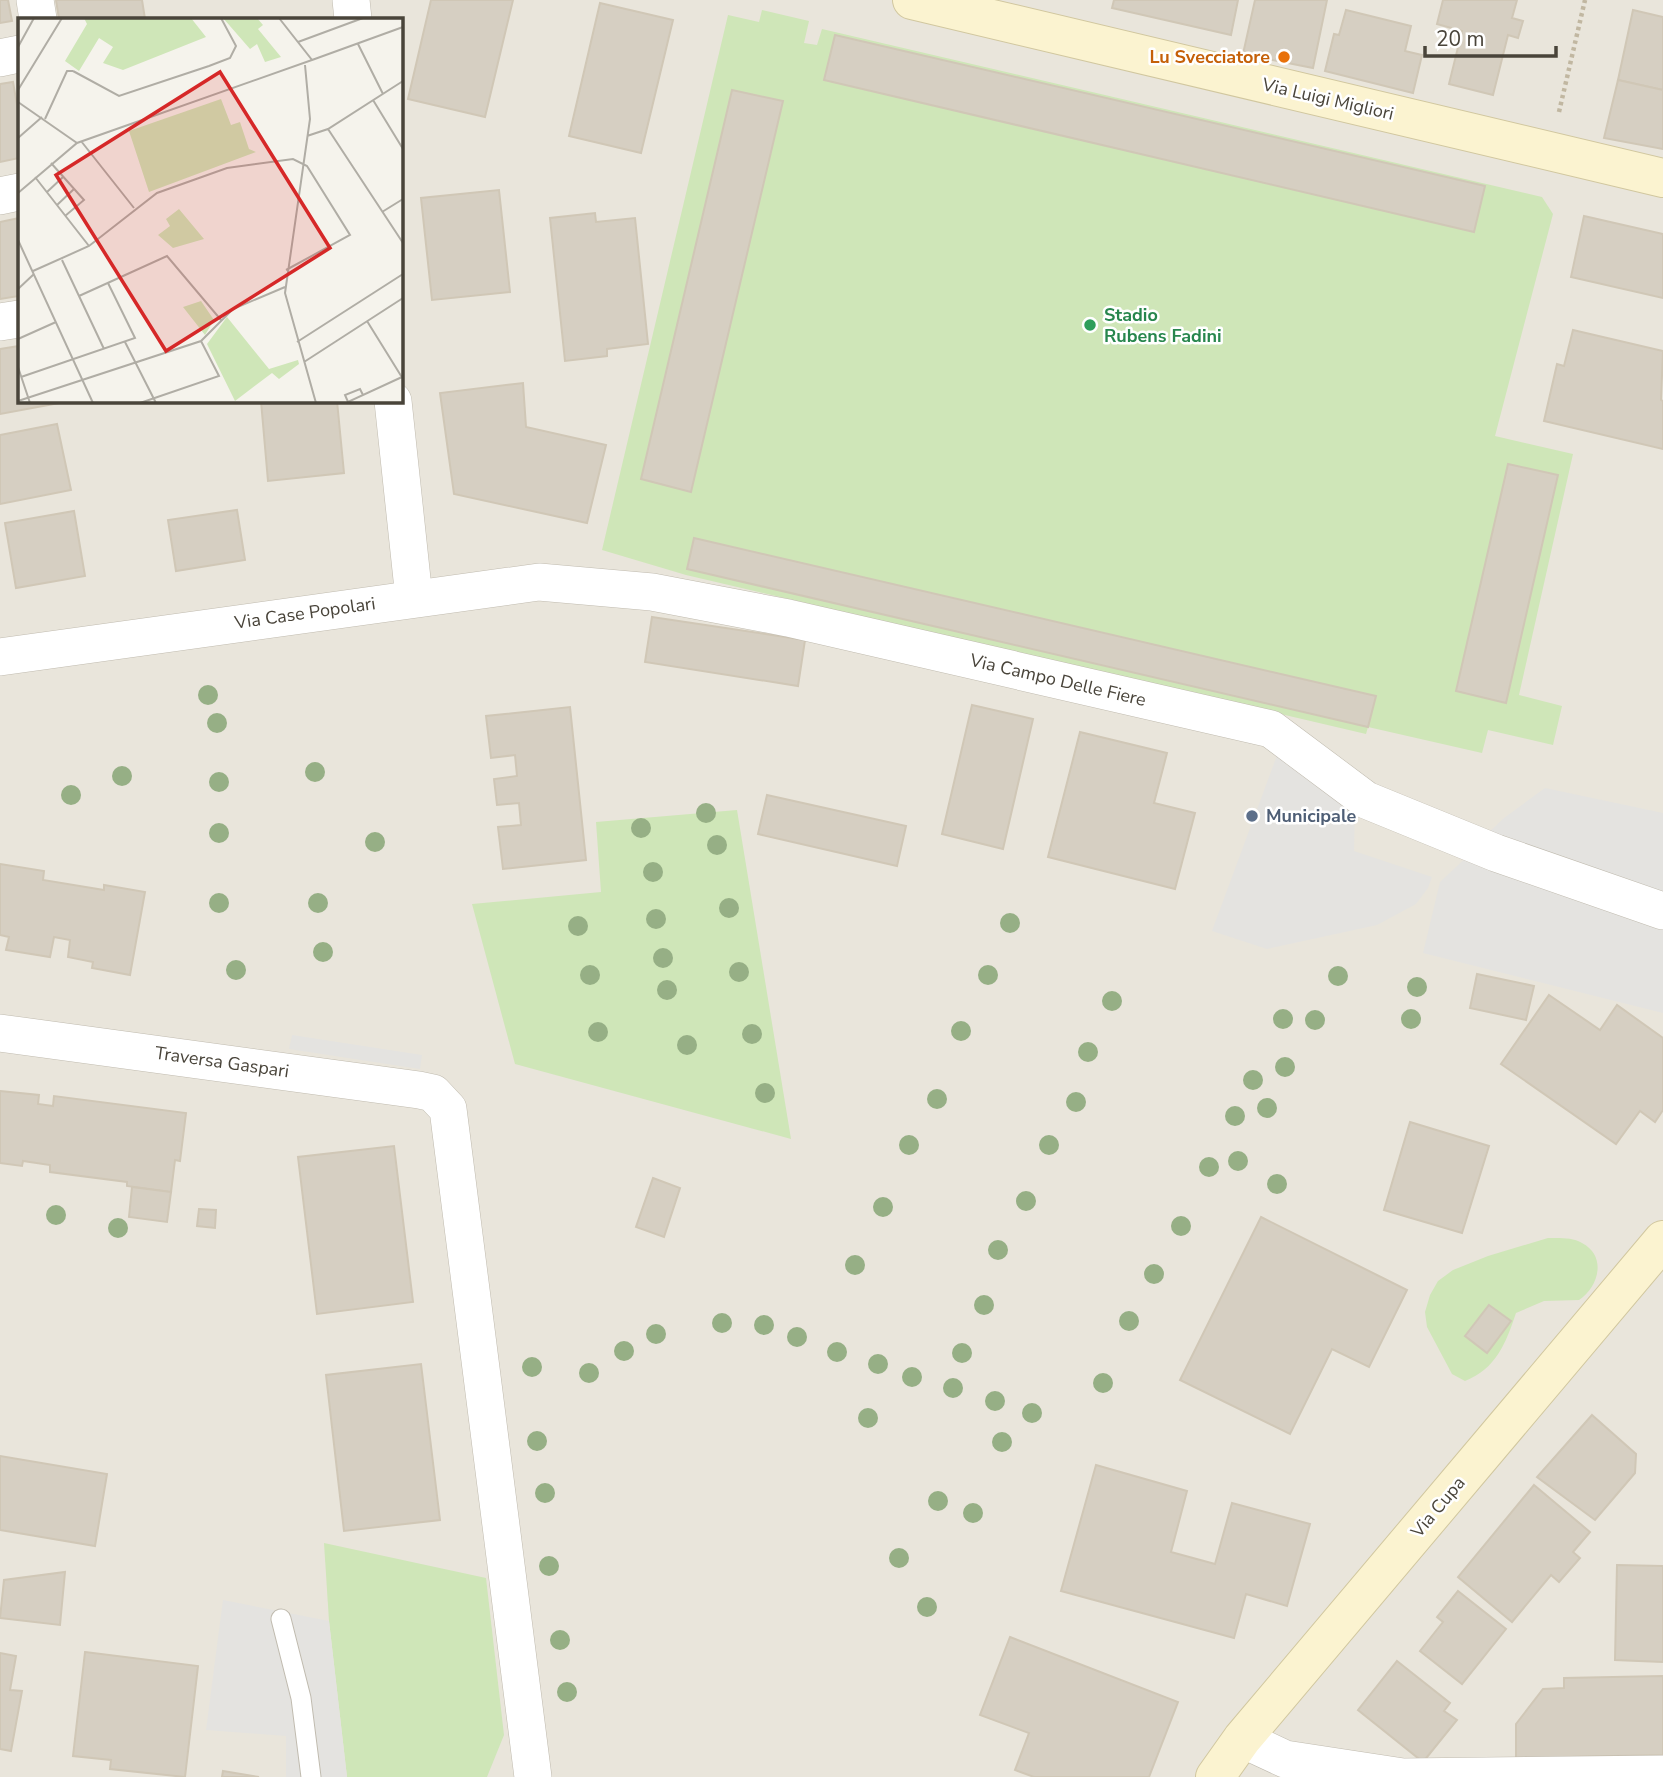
<svg xmlns="http://www.w3.org/2000/svg" width="1663" height="1777" viewBox="0 0 1663 1777" font-family="'Nunito Sans',sans-serif">
	<style>
		.residential { fill: #e9e5db; fill-rule: evenodd }
		.green { fill: #cfe6b8 }
		.parking { fill: #e4e3e0 }
		.building { fill: #d6cfc2; stroke: #d0c7b6; stroke-width: 2 }
		.lines { fill: none; stroke-linecap: round; stroke-linejoin: round }
		.lane-casing { stroke: #c0bbaf; stroke-width: 21 }
		.street-casing { stroke: #c0bbaf; stroke-width: 38 }
		.secondary-casing { stroke: #d1c79f; stroke-width: 40 }
		.path { stroke: #c1b7a1; stroke-width: 4.5; stroke-dasharray: 3.5 3.5; stroke-linecap: butt }
		.lane { stroke: #fff; stroke-width: 19 }
		.street { stroke: #fff; stroke-width: 37 }
		.secondary { stroke: #fbf3d0; stroke-width: 38 }
		.tree { fill: #96af85 }
		.food-dot { fill: #e8710a; stroke: #fff; stroke-width: 2.5 }
		.leisure-dot { fill: #2e9e5b; stroke: #fff; stroke-width: 2.5 }
		.service-dot { fill: #5c6f8a; stroke: #fff; stroke-width: 2.5 }
		.labels { text-anchor: middle; stroke-width: 5; stroke-linejoin: round; paint-order: stroke }
		.food-label { font-size: 18px; font-weight: bold; fill: #c56008; stroke: #fff; text-anchor: end }
		.street-label { font-size: 18px; fill: #49443a; stroke: #fff }
		.leisure-label { font-size: 18px; font-weight: bold; fill: #27864d; stroke: #fff; text-anchor: start }
		.service-label { font-size: 18px; font-weight: bold; fill: #4e5e75; stroke: #fff; text-anchor: start }
		.inset-road { fill: none; stroke: #b0ada5; stroke-width: 2 }
		.view { fill: #d62828; fill-opacity: 0.15; stroke: #d62828; stroke-width: 3.5 }
		.inset-edge { fill: none; stroke: #49443a; stroke-width: 3.5 }
	</style>
	<rect width="100%" height="100%" fill="#f5f3ec"/>
	<path class="residential" d="M 0,0 L 1663,0 L 1663,1777 L 0,1777 ZM 19,19 L 401,19 L 401,401 L 19,401 Z"/>
	<g class="green">
		<polygon points="762,10 809,21 804,43 817,45 822,29 1542,197 1553,214 1495,436 1573,454 1519,695 1562,706 1553,745 1488,730 1482,753 1368,727 1366,734 686,575 602,550 728,15 759,22"/>
		<polygon points="737,810 791,1139 515,1064 472,904 601,892 596,822"/>
		<path d="M 1548,1238 C 1559,1238 1572,1237 1582,1243 C 1607,1256 1599,1287 1579,1300 L 1544,1301 L 1516,1313 C 1506,1343 1496,1369 1465,1381 L 1452,1374 L 1427,1327 L 1425,1312 L 1430,1295 L 1438,1281 L 1453,1270 L 1488,1256 Z"/>
		<polygon points="324,1543 486,1578 504,1735 487,1777 347,1777 329,1621"/>
	</g>
	<g class="parking">
		<polygon points="1279,750 1355,807 1354,851 1432,877 1428,888 1416,904 1377,925 1267,949 1212,931"/>
		<polygon points="1545,788 1663,813 1663,901 1483,838 1504,818"/>
		<polygon points="1471,853 1663,918 1663,1013 1423,953 1440,882"/>
		<polygon points="292,1035 422,1055 420,1069 289,1049"/>
		<polygon points="223,1600 329,1621 347,1777 286,1777 286,1736 206,1730"/>
	</g>
	<g class="building">
		<polygon points="0,0 8,0 12,21 0,23"/>
		<polygon points="56,0 142,0 145,19 59,19"/>
		<polygon points="431,0 513,0 485,117 408,99"/>
		<polygon points="1114,0 1238,0 1231,35 1112,8"/>
		<polygon points="1255,0 1327,0 1313,68 1243,54"/>
		<polygon points="1443,0 1517,0 1512,18 1523,21 1518,38 1508,35 1493,95 1449,84 1462,31 1437,24"/>
		<polygon points="600,3 673,20 641,153 569,136"/>
		<polygon points="1346,10 1411,26 1405,51 1422,55 1413,93 1325,71 1334,34 1339,35"/>
		<polygon points="1633,10 1663,17 1663,90 1618,80"/>
		<polygon points="835,35 1485,186 1474,232 824,80"/>
		<polygon points="1618,80 1663,90 1663,149 1604,138"/>
		<polygon points="13,82 19,116 19,158 0,162 0,84"/>
		<polygon points="732,90 783,101 691,492 641,479"/>
		<polygon points="499,190 510,292 432,300 421,198"/>
		<polygon points="595,213 596,222 635,218 648,344 607,349 607,356 565,361 550,218"/>
		<polygon points="1584,216 1663,234 1663,298 1571,277"/>
		<polygon points="19,218 19,296 0,299 0,222"/>
		<polygon points="1573,330 1663,351 1661,400 1663,401 1663,449 1544,421 1557,364 1564,366"/>
		<polygon points="19,346 19,401 70,401 0,414 0,349"/>
		<polygon points="523,383 526,427 606,445 587,523 454,494 440,393"/>
		<polygon points="261,401 337,401 344,473 268,481"/>
		<polygon points="57,424 71,490 0,504 0,435"/>
		<polygon points="1508,464 1558,475 1506,703 1456,691"/>
		<polygon points="237,510 245,560 176,571 168,520"/>
		<polygon points="74,511 85,576 16,588 5,523"/>
		<polygon points="694,538 1376,696 1368,727 687,569"/>
		<polygon points="652,617 805,640 798,686 645,662"/>
		<polygon points="972,705 1033,719 1003,849 942,834"/>
		<polygon points="570,707 586,860 503,869 498,827 521,825 519,803 497,805 494,779 517,776 515,755 491,758 486,716"/>
		<polygon points="1080,732 1167,753 1154,803 1195,813 1175,889 1048,857"/>
		<polygon points="767,795 906,826 897,866 758,834"/>
		<polygon points="0,864 44,871 43,880 104,890 104,885 145,892 130,975 92,968 93,962 68,957 70,940 54,937 50,957 6,950 9,937 0,935"/>
		<polygon points="1477,974 1534,986 1526,1020 1470,1008"/>
		<polygon points="1549,995 1600,1030 1617,1005 1663,1038 1663,1110 1655,1122 1640,1111 1616,1144 1501,1064"/>
		<polygon points="0,1091 39,1095 38,1104 53,1106 54,1096 186,1113 180,1161 175,1160 171,1192 127,1186 127,1182 50,1172 50,1165 23,1161 22,1166 0,1163"/>
		<polygon points="1410,1122 1489,1146 1462,1233 1384,1210"/>
		<polygon points="394,1146 413,1302 317,1314 298,1157"/>
		<polygon points="653,1178 680,1188 664,1237 636,1227"/>
		<polygon points="132,1187 171,1192 167,1222 129,1217"/>
		<polygon points="199,1209 216,1210 215,1228 197,1226"/>
		<polygon points="1261,1217 1407,1290 1369,1367 1332,1349 1290,1434 1180,1380"/>
		<polygon points="1489,1305 1511,1321 1487,1353 1465,1336"/>
		<polygon points="421,1364 440,1520 344,1531 326,1375"/>
		<polygon points="1592,1415 1636,1454 1635,1473 1595,1520 1537,1477"/>
		<polygon points="0,1456 107,1474 95,1546 0,1530"/>
		<polygon points="1096,1465 1187,1491 1171,1552 1215,1564 1232,1503 1310,1524 1287,1606 1246,1594 1234,1638 1061,1591"/>
		<polygon points="1534,1485 1590,1532 1573,1552 1580,1558 1559,1582 1551,1575 1512,1622 1458,1577"/>
		<polygon points="1617,1565 1663,1566 1663,1662 1615,1660"/>
		<polygon points="65,1572 60,1625 0,1618 4,1580"/>
		<polygon points="1458,1591 1506,1629 1462,1684 1420,1651 1443,1622 1437,1617"/>
		<polygon points="1010,1637 1178,1702 1149,1777 1034,1777 1015,1770 1029,1733 980,1715"/>
		<polygon points="85,1652 198,1666 185,1777 110,1769 111,1760 73,1756"/>
		<polygon points="0,1653 16,1656 10,1690 22,1691 11,1751 0,1749"/>
		<polygon points="1397,1661 1450,1703 1444,1711 1457,1720 1423,1762 1358,1710"/>
		<polygon points="1663,1676 1663,1755 1516,1758 1516,1724 1543,1689 1564,1688 1564,1678"/>
		<polygon points="223,1771 259,1777 222,1777"/>
	</g>
	<g class="lines">
		<g class="lane-casing">
			<polyline id="lane" points="281,1619 301,1698 311,1777"/>
		</g>
		<g class="street-casing">
			<g id="street">
				<polyline points="35,0 38,19"/>
				<polyline points="351,0 353,19"/>
				<polyline points="0,58 19,54"/>
				<polyline points="0,196 19,192"/>
				<polyline points="0,322 19,319"/>
				<polyline points="393,401 414,598"/>
				<polyline points="0,657 539,582 652,592 788,618 1271,729 1366,800 1496,853 1663,911"/>
				<polyline points="0,1033 419,1090 433,1093 448,1109 533,1777"/>
				<polyline points="1242,1739 1285,1759 1403,1777 1663,1774"/>
			</g>
		</g>
		<g class="secondary-casing">
			<g id="secondary">
				<polyline points="912,0 1663,178"/>
				<polyline points="1215,1777 1242,1739 1663,1240"/>
			</g>
		</g>
		<polyline class="path" points="1559,112 1585,0"/>
		<use href="#lane" class="lane"/>
		<use href="#street" class="street"/>
		<use href="#secondary" class="secondary"/>
	</g>
	<g class="tree">
		<circle cx="208" cy="695" r="10"/>
		<circle cx="217" cy="723" r="10"/>
		<circle cx="315" cy="772" r="10"/>
		<circle cx="122" cy="776" r="10"/>
		<circle cx="219" cy="782" r="10"/>
		<circle cx="71" cy="795" r="10"/>
		<circle cx="706" cy="813" r="10"/>
		<circle cx="641" cy="828" r="10"/>
		<circle cx="219" cy="833" r="10"/>
		<circle cx="375" cy="842" r="10"/>
		<circle cx="717" cy="845" r="10"/>
		<circle cx="653" cy="872" r="10"/>
		<circle cx="219" cy="903" r="10"/>
		<circle cx="318" cy="903" r="10"/>
		<circle cx="729" cy="908" r="10"/>
		<circle cx="656" cy="919" r="10"/>
		<circle cx="1010" cy="923" r="10"/>
		<circle cx="578" cy="926" r="10"/>
		<circle cx="323" cy="952" r="10"/>
		<circle cx="663" cy="958" r="10"/>
		<circle cx="236" cy="970" r="10"/>
		<circle cx="739" cy="972" r="10"/>
		<circle cx="590" cy="975" r="10"/>
		<circle cx="988" cy="975" r="10"/>
		<circle cx="1338" cy="976" r="10"/>
		<circle cx="1417" cy="987" r="10"/>
		<circle cx="667" cy="990" r="10"/>
		<circle cx="1112" cy="1001" r="10"/>
		<circle cx="1283" cy="1019" r="10"/>
		<circle cx="1411" cy="1019" r="10"/>
		<circle cx="1315" cy="1020" r="10"/>
		<circle cx="961" cy="1031" r="10"/>
		<circle cx="598" cy="1032" r="10"/>
		<circle cx="752" cy="1034" r="10"/>
		<circle cx="687" cy="1045" r="10"/>
		<circle cx="1088" cy="1052" r="10"/>
		<circle cx="1285" cy="1067" r="10"/>
		<circle cx="1253" cy="1080" r="10"/>
		<circle cx="765" cy="1093" r="10"/>
		<circle cx="937" cy="1099" r="10"/>
		<circle cx="1076" cy="1102" r="10"/>
		<circle cx="1267" cy="1108" r="10"/>
		<circle cx="1235" cy="1116" r="10"/>
		<circle cx="909" cy="1145" r="10"/>
		<circle cx="1049" cy="1145" r="10"/>
		<circle cx="1238" cy="1161" r="10"/>
		<circle cx="1209" cy="1167" r="10"/>
		<circle cx="1277" cy="1184" r="10"/>
		<circle cx="1026" cy="1201" r="10"/>
		<circle cx="883" cy="1207" r="10"/>
		<circle cx="56" cy="1215" r="10"/>
		<circle cx="1181" cy="1226" r="10"/>
		<circle cx="118" cy="1228" r="10"/>
		<circle cx="998" cy="1250" r="10"/>
		<circle cx="855" cy="1265" r="10"/>
		<circle cx="1154" cy="1274" r="10"/>
		<circle cx="984" cy="1305" r="10"/>
		<circle cx="1129" cy="1321" r="10"/>
		<circle cx="722" cy="1323" r="10"/>
		<circle cx="764" cy="1325" r="10"/>
		<circle cx="656" cy="1334" r="10"/>
		<circle cx="797" cy="1337" r="10"/>
		<circle cx="624" cy="1351" r="10"/>
		<circle cx="837" cy="1352" r="10"/>
		<circle cx="962" cy="1353" r="10"/>
		<circle cx="878" cy="1364" r="10"/>
		<circle cx="532" cy="1367" r="10"/>
		<circle cx="589" cy="1373" r="10"/>
		<circle cx="912" cy="1377" r="10"/>
		<circle cx="1103" cy="1383" r="10"/>
		<circle cx="953" cy="1388" r="10"/>
		<circle cx="995" cy="1401" r="10"/>
		<circle cx="1032" cy="1413" r="10"/>
		<circle cx="868" cy="1418" r="10"/>
		<circle cx="537" cy="1441" r="10"/>
		<circle cx="1002" cy="1442" r="10"/>
		<circle cx="545" cy="1493" r="10"/>
		<circle cx="938" cy="1501" r="10"/>
		<circle cx="973" cy="1513" r="10"/>
		<circle cx="899" cy="1558" r="10"/>
		<circle cx="549" cy="1566" r="10"/>
		<circle cx="927" cy="1607" r="10"/>
		<circle cx="560" cy="1640" r="10"/>
		<circle cx="567" cy="1692" r="10"/>
	</g>
	<circle class="food-dot" cx="1284" cy="57" r="7"/>
	<circle class="leisure-dot" cx="1090" cy="325" r="7"/>
	<circle class="service-dot" cx="1252" cy="816" r="7"/>
	<g class="labels">
		<g class="food-label">
			<text x="1270" y="63">Lu Svecciatore</text>
		</g>
		<g class="street-label">
			<text transform="translate(1328 99) rotate(13)" y="6">Via Luigi Migliori</text>
			<text transform="translate(305 613) rotate(-8)" y="6">Via Case Popolari</text>
			<text transform="translate(1058 680) rotate(13)" y="6">Via Campo Delle Fiere</text>
			<text transform="translate(222 1062) rotate(8)" y="6">Traversa Gaspari</text>
			<text transform="translate(1438 1507) rotate(-50)" y="6">Via Cupa</text>
		</g>
		<g class="leisure-label">
			<text x="1104" y="321">Stadio<tspan x="1104" dy="21">Rubens Fadini</tspan></text>
		</g>
		<g class="service-label">
			<text x="1266" y="822">Municipale</text>
		</g>
	</g>
	<g transform="translate(18 18)">
		<rect width="385" height="385" fill="#f5f3ec"/>
		<path d="M 66,0 L 173,0 L 188,19 L 105,52 L 85,45 L 95,29 L 81,20 L 61,53 L 47,43 L 69,6 ZM 205,0 L 239,0 L 245,7 L 240,11 L 263,39 L 247,44 L 239,26 L 232,31 ZM 203,81 L 213,107 L 222,104 L 231,131 L 238,134 L 131,174 L 111,113 ZM 161,191 L 186,221 L 155,230 L 140,217 L 152,208 L 148,201 ZM 183,283 L 196,302 L 187,317 L 165,289 ZM 209,299 L 251,351 L 280,342 L 281,346 L 261,361 L 254,355 L 217,383 L 189,326 Z" fill="#cfe6b8"/>
		<path class="inset-road" d="M 280,24 L 345,0M 340,26 L 365,76M 0,29 L 16,0M 294,42 L 385,9M 287,47 L 292,101 L 267,275 L 298,385M 55,53 L 101,78 L 191,48 L 212,40 L 218,28 L 203,0M 0,72 L 44,0M 355,82 L 385,131M 0,84 L 59,125M 27,101 L 49,53 L 55,53M 310,111 L 385,225M 289,118 L 310,111 L 385,63M 0,120 L 24,99M 63,123 L 116,190M 33,145 L 66,182 L 47,198M 17,159 L 71,228M 29,174 L 45,159M 0,175 L 59,125 L 294,42 L 261,0M 39,187 L 56,171M 364,194 L 385,181M 0,222 L 75,385M 44,242 L 86,331M 15,253 L 71,228 L 139,175 L 209,150 L 275,141 L 289,148 L 332,217 L 268,252M 0,271 L 16,256M 61,278 L 149,238 L 203,302M 349,303 L 385,361M 0,321 L 38,304M 107,324 L 138,385M 279,324 L 385,256M 286,344 L 385,280M 0,349 L 12,385M 3,359 L 117,320 L 90,265M 345,377 L 342,371 L 327,377 L 330,384 L 384,359M 0,383 L 183,323 L 215,291 L 267,269M 122,385 L 201,358 L 183,323"/>
		<path class="view" d="M 202,54 L 312,230 L 148,333 L 38,157 Z"/>
		<rect width="385" height="385" class="inset-edge"/>
	</g>
	<path d="M1425 46v10h131v-10" fill="none" stroke="#49443a" stroke-width="3.5"/>
	<text x="1436" y="46" font-size="21" fill="#49443a" stroke="#ffffff" stroke-width="5" paint-order="stroke">20 m</text>
</svg>
